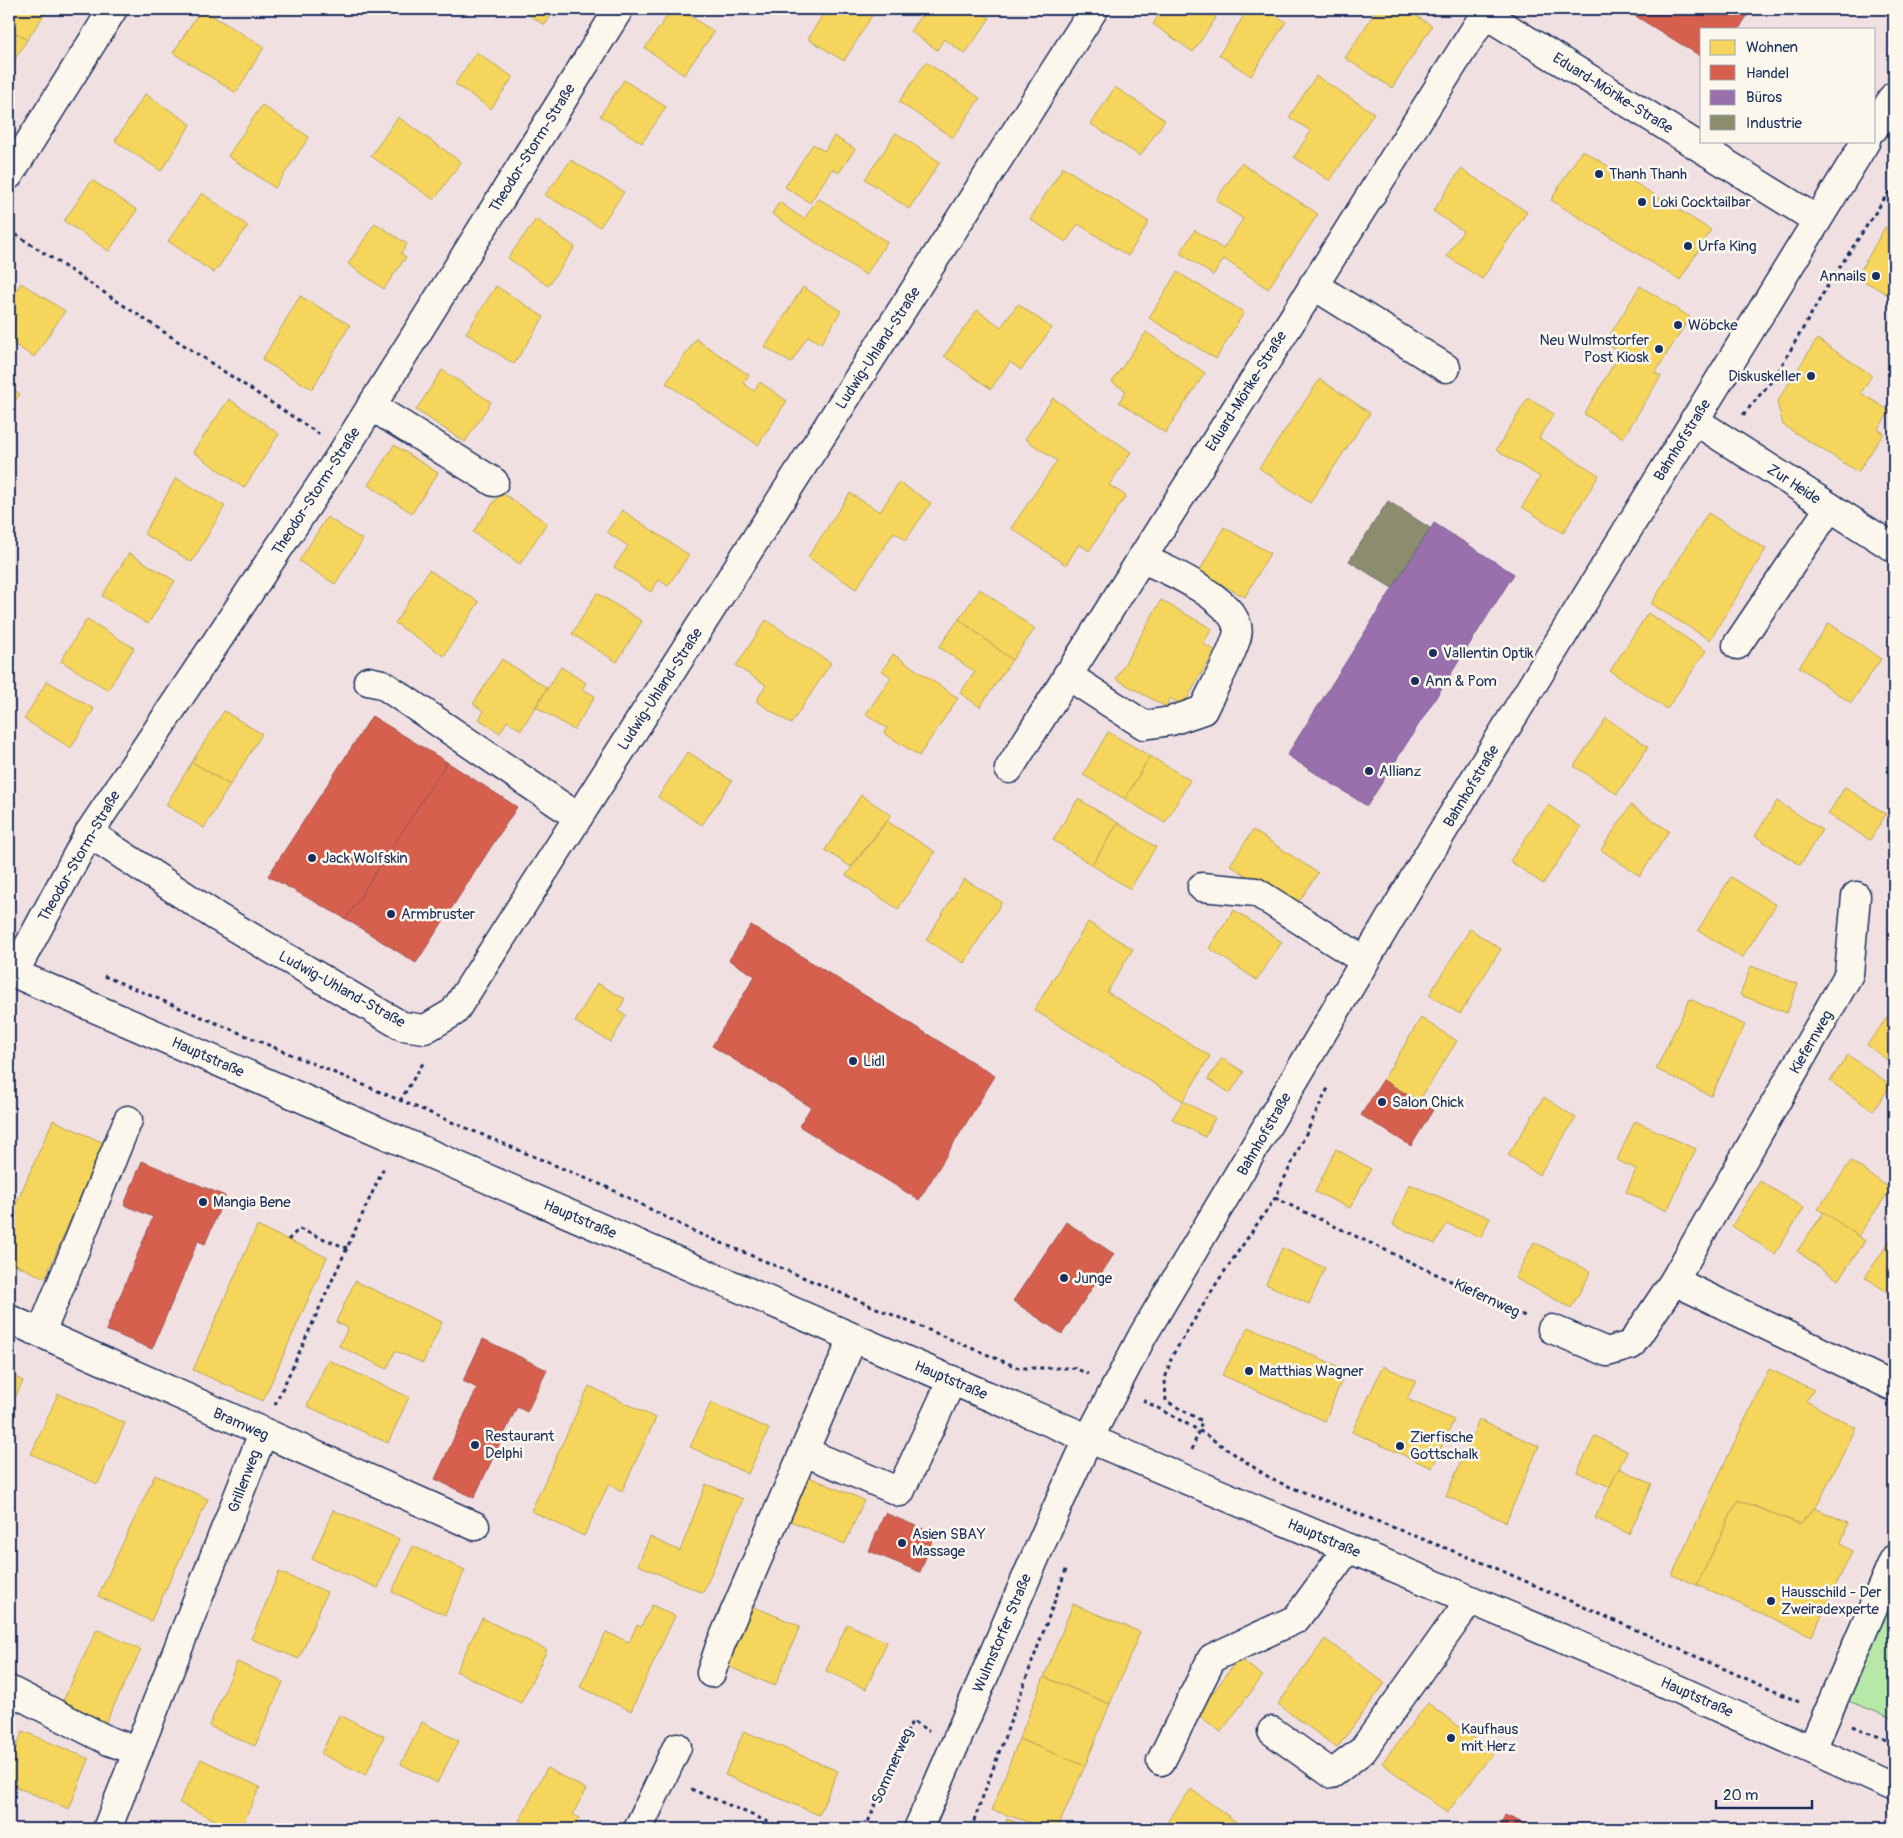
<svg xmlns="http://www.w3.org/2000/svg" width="1903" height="1838" viewBox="0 0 1903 1838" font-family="Pangolin,sans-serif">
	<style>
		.green { fill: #b7e8a7; stroke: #698c82 }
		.homes { fill: #f6d55c; stroke: #b4a35d }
		.shops { fill: #d6604d; stroke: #9e5152 }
		.offices { fill: #9970ab; stroke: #735c94 }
		.industry { fill: #8c8c6e; stroke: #6a7069 }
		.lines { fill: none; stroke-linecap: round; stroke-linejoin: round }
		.minor-casing { stroke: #1b2f5e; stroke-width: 31 }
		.major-casing { stroke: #1b2f5e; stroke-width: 31 }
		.path { stroke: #1b2f5e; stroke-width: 3; stroke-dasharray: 4 4; stroke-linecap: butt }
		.minor { stroke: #fbf7ec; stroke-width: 28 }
		.major { stroke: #fbf7ec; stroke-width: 28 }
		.poi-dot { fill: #1b2f5e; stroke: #fbf7ec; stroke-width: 2 }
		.labels { text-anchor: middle; stroke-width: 5; stroke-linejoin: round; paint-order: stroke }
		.street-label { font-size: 15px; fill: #1b2f5e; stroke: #fbf7ec }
		.poi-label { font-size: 15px; fill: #1b2f5e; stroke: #fbf7ec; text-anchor: start }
	</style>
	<rect width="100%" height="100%" fill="#f1e0e2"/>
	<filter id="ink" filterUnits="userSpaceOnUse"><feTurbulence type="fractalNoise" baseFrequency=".02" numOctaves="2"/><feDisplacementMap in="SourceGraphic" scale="10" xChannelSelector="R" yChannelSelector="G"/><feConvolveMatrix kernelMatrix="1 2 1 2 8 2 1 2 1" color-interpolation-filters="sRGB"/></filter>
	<g filter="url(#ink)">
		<polygon class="green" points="1889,1603 1894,1605 1894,1719 1846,1700"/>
		<g class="homes">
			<polygon points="9,9 48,9 27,40 9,29"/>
			<polygon points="201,9 264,47 236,93 173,53"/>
			<polygon points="519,9 555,9 545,25"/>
			<polygon points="672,9 680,9 714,32 684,75 645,48"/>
			<polygon points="826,9 876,9 844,61 808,39"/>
			<polygon points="926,9 977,9 990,18 965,54 944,39 937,50 910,31"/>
			<polygon points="1163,9 1212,9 1209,13 1216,18 1193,52 1153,24"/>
			<polygon points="1248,9 1266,9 1286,22 1251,76 1219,55"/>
			<polygon points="1377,9 1406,9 1432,26 1392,88 1345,58"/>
			<polygon points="9,29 27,40 10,67 9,66"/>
			<polygon points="476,52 513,77 491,109 455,84"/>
			<polygon points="926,62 980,98 953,138 899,102"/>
			<polygon points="1316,76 1374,113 1330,181 1294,157 1311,131 1289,117"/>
			<polygon points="624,80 666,107 642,143 600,116"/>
			<polygon points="1115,87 1165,120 1140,156 1091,124"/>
			<polygon points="145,94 191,124 161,171 115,141"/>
			<polygon points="262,105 309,137 275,188 228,156"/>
			<polygon points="398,117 461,162 434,200 371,156"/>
			<polygon points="896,133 940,162 909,209 865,179"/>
			<polygon points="834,136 855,149 839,173 832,169 810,203 785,187 813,144 824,151"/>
			<polygon points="1582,150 1711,230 1680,280 1551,200"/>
			<polygon points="571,160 624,192 600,227 545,195"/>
			<polygon points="1241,163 1318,214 1268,289 1224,259 1213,275 1180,253 1195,230 1223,249 1243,219 1216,200"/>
			<polygon points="1063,167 1149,222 1128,256 1078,224 1066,242 1030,219"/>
			<polygon points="1461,169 1527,212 1482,279 1447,256 1463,231 1433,211"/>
			<polygon points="92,180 137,210 109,251 64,221"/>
			<polygon points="202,193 248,226 214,273 168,241"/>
			<polygon points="818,198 887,242 866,275 772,214 779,202 804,219"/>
			<polygon points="536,219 575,247 548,286 508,258"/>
			<polygon points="375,223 407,244 401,254 406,257 384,289 348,264"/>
			<polygon points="1885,227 1894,232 1894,298 1857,277"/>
			<polygon points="1177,272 1244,312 1216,359 1149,318"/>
			<polygon points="21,283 65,311 34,357 9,341 9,302"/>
			<polygon points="496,286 544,317 514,364 466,333"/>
			<polygon points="1640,286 1690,317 1655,373 1661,376 1623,438 1584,414 1621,352 1605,343"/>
			<polygon points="803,287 841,311 821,344 808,336 791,363 765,347"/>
			<polygon points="300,296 350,325 312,389 262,360"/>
			<polygon points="1018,304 1052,328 1021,370 1010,362 991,389 944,356 977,310 1001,327"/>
			<polygon points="1146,332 1205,373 1165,433 1119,402 1126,391 1112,382"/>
			<polygon points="696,339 749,375 743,383 754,391 760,382 787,401 758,445 666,383"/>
			<polygon points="1817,339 1872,375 1861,393 1890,411 1878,429 1884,433 1858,472 1783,425 1777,402"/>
			<polygon points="442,370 491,402 465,442 416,410"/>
			<polygon points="1320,379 1370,413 1310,503 1259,468"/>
			<polygon points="9,386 20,394 9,410"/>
			<polygon points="1053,398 1131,452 1109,485 1126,496 1089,551 1079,544 1066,565 1011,528 1057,461 1025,439"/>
			<polygon points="1528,398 1554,414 1539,438 1599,475 1563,533 1522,507 1540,477 1496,450"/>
			<polygon points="229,399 279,434 244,488 193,452"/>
			<polygon points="394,445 438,473 412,513 368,485"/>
			<polygon points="176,478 225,506 192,562 144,534"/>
			<polygon points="899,482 931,503 906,540 894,532 856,589 808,557 850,493 880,512"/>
			<polygon points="501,492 547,523 520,564 473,532"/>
			<polygon points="622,510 689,555 668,586 659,580 651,592 614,567 628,546 607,532"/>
			<polygon points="1708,513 1766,549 1710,640 1651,604"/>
			<polygon points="327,517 363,540 335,584 299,561"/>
			<polygon points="1224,527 1270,553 1245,597 1199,572"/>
			<polygon points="129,553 175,581 148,624 102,596"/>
			<polygon points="429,570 479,602 444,656 395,623"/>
			<polygon points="980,589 1035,629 1012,660 959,619"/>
			<polygon points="597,593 642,621 617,662 572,634"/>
			<polygon points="1161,600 1212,629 1203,644 1215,650 1183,706 1170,698 1166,707 1116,679"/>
			<polygon points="1648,613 1706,651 1667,709 1610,671"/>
			<polygon points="87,619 134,648 108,690 61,661"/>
			<polygon points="959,619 1012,660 980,707 960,693 975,672 939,647"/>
			<polygon points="766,620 831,663 791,724 756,701 766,685 736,666"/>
			<polygon points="1829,623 1881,659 1851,703 1799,667"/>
			<polygon points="893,654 958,698 919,756 884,733 887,728 866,714 891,677 882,671"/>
			<polygon points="502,659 547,688 521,730 507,721 500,733 479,719 484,711 473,704"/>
			<polygon points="561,667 586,683 582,689 595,696 574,730 536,707"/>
			<polygon points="47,681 94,709 71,748 24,719"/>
			<polygon points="224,711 262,734 230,785 192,762"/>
			<polygon points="1606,718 1648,747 1617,794 1574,766"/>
			<polygon points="1108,732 1150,756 1125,799 1083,775"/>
			<polygon points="688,752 732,781 702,825 658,797"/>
			<polygon points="1150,756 1190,780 1165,823 1125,799"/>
			<polygon points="192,762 230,785 204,828 166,805"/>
			<polygon points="1845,787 1886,814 1870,840 1828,814"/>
			<polygon points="861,795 891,815 851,867 825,850"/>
			<polygon points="1078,799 1118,823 1092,865 1053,840"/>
			<polygon points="1777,801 1822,830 1800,865 1755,836"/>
			<polygon points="1548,805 1581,827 1543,884 1510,861"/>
			<polygon points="1631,805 1669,831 1640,876 1601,850"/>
			<polygon points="887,821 935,852 898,909 846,875"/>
			<polygon points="1118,823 1156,847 1130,889 1092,865"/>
			<polygon points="1253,830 1318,873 1295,908 1230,865"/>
			<polygon points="1731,877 1776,905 1742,958 1698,930"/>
			<polygon points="964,879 1002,902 964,963 926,940"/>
			<polygon points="1234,910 1282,942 1257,980 1209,948"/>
			<polygon points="1088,922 1133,949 1107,992 1210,1056 1183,1101 1034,1010"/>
			<polygon points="1470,929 1501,949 1460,1014 1429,995"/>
			<polygon points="1751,966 1798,984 1787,1013 1740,995"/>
			<polygon points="597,983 625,999 618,1011 626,1015 611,1042 575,1022"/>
			<polygon points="1690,999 1745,1025 1711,1096 1656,1069"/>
			<polygon points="1891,1012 1894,1014 1894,1065 1867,1045"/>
			<polygon points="1421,1018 1457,1041 1419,1101 1383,1080"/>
			<polygon points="1848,1055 1891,1085 1873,1111 1830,1081"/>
			<polygon points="1222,1058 1244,1072 1230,1093 1208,1079"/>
			<polygon points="1544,1097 1576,1118 1539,1175 1508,1155"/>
			<polygon points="1183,1101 1215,1118 1205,1137 1172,1119"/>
			<polygon points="53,1120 104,1143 45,1278 9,1262 9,1220"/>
			<polygon points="1635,1121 1696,1149 1667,1211 1626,1192 1636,1169 1617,1160"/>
			<polygon points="1336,1149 1371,1169 1350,1208 1315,1192"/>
			<polygon points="1851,1161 1891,1189 1858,1236 1818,1209"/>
			<polygon points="1760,1181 1804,1208 1775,1254 1732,1226"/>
			<polygon points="1409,1184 1490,1218 1481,1237 1447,1224 1435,1244 1393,1225"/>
			<polygon points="1824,1212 1865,1241 1838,1280 1797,1251"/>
			<polygon points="257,1226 327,1257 263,1401 193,1370"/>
			<polygon points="1894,1235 1894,1297 1865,1277"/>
			<polygon points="1534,1242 1591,1272 1571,1308 1515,1278"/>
			<polygon points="1282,1248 1325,1268 1309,1304 1266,1284"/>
			<polygon points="355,1281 442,1322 423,1363 395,1351 387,1369 339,1346 348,1328 336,1322"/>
			<polygon points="1249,1327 1346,1370 1325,1421 1222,1375"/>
			<polygon points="328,1360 409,1397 388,1443 307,1406"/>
			<polygon points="1383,1366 1416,1381 1407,1399 1454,1420 1432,1468 1352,1432"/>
			<polygon points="1769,1369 1814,1390 1806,1401 1856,1428 1818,1504 1800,1524 1738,1500 1697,1585 1672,1575"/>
			<polygon points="9,1374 23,1381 9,1411"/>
			<polygon points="589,1386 656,1418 622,1491 609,1484 584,1536 531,1511"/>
			<polygon points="58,1394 125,1423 98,1484 31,1454"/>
			<polygon points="711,1402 769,1429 748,1474 690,1447"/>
			<polygon points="1479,1420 1539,1446 1506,1522 1446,1496"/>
			<polygon points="1595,1436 1627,1451 1610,1487 1577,1472"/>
			<polygon points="1619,1468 1652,1484 1629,1534 1595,1518"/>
			<polygon points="155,1475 208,1499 151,1621 98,1596"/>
			<polygon points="809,1477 864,1500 845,1544 790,1521"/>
			<polygon points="706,1484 743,1499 703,1593 638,1565 650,1537 680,1551"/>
			<polygon points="1738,1500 1800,1524 1815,1508 1848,1523 1841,1543 1852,1551 1812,1636 1697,1585"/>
			<polygon points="333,1510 399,1539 378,1588 312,1559"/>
			<polygon points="413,1546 465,1570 445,1615 392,1592"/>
			<polygon points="279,1572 327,1592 299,1659 251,1639"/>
			<polygon points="745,1603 800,1626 775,1686 720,1663"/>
			<polygon points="1073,1604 1140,1632 1110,1704 1044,1677"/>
			<polygon points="652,1605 675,1616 631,1711 580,1687 606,1632 629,1642 637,1625 641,1627"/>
			<polygon points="482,1618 547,1650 521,1703 456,1671"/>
			<polygon points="847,1624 887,1642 866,1689 826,1671"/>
			<polygon points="97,1629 141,1650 105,1724 62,1703"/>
			<polygon points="1325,1639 1385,1683 1337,1748 1278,1704"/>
			<polygon points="1239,1658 1263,1676 1221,1732 1197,1714"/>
			<polygon points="237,1662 283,1682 255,1746 209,1726"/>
			<polygon points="1044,1677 1110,1704 1085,1766 1019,1739"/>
			<polygon points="1428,1703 1493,1753 1447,1813 1382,1763"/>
			<polygon points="339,1715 384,1736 366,1775 321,1754"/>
			<polygon points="422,1722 459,1741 437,1783 401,1764"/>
			<polygon points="23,1731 89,1759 69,1809 9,1784 9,1765"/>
			<polygon points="744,1731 838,1771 819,1815 725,1775"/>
			<polygon points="1019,1739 1085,1766 1057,1829 1049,1829 992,1810"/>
			<polygon points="201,1759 260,1787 240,1829 234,1829 179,1803"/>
			<polygon points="547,1768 586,1789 573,1814 579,1818 573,1829 534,1829 519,1821"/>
			<polygon points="1191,1789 1242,1826 1239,1829 1162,1829"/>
			<polygon points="1007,1819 1036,1829 1003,1829"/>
		</g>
		<g class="shops">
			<polygon points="1624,9 1751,9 1739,29 1702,29 1702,57"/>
			<polygon points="372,716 447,762 346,919 268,876"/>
			<polygon points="447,762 517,807 416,963 346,919"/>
			<polygon points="751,925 995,1076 919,1200 799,1126 811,1107 712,1046 755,976 729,960"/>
			<polygon points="1383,1080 1433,1110 1411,1146 1361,1115"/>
			<polygon points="142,1161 225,1196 205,1244 198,1241 152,1349 106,1330 153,1217 124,1205"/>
			<polygon points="1066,1222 1114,1254 1062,1334 1013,1301"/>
			<polygon points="483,1339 547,1370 527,1412 517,1407 474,1498 435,1479 477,1388 463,1381"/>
			<polygon points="885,1513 935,1534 920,1572 869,1551"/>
			<polygon points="1505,1815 1536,1829 1499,1829"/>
		</g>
		<polygon class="offices" points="1434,523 1514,574 1367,806 1287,755"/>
		<polygon class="industry" points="1388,501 1430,528 1392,588 1349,561"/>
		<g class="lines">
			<g class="minor-casing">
				<g id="minor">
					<polyline points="1485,14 1817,220"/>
					<polyline points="1874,128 1894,96"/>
					<polyline points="9,175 113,9"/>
					<polyline points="1313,285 1446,368"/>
					<polyline points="371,406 494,482"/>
					<polyline points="1694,420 1894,548"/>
					<polyline points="1737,645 1830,507"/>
					<path d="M 1067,675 L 1144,725 L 1171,721 L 1203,710 C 1213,688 1231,658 1237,636 C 1246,604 1164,567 1141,559"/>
					<polyline points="368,681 382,684 578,817"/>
					<polyline points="1009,769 1488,9"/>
					<polyline points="89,833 217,917 402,1026 425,1029 454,1012 1094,9"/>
					<polyline points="1202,887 1256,892 1365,961"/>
					<polyline points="1856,896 1849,974 1674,1281 1894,1387"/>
					<polyline points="14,973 89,833 344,450 619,9"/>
					<polyline points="9,1319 475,1526"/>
					<polyline points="1552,1329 1607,1352 1631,1345 1674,1281"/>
					<polyline points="41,1333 128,1120"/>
					<polyline points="1089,1438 1143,1335 1425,860 1866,141"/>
					<polyline points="805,1452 900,1492 952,1380"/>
					<polyline points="711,1673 720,1646 853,1338"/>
					<polyline points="9,1690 109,1741 138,1751"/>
					<polyline points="1272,1731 1332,1774 1363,1750 1470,1600"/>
					<polyline points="1812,1749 1894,1559"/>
					<polyline points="1161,1761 1212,1658 1296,1619 1348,1548"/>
					<polyline points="107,1829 263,1433"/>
					<polyline points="638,1829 677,1747"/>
				</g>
			</g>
			<g class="major-casing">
				<g id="major">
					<polyline points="9,971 981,1393 1613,1660 1894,1787"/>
					<path d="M 918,1829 C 976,1699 1028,1567 1089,1438"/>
				</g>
			</g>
			<g class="path">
				<polyline points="9,230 319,434"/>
				<polyline points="1743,415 1775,377 1828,285 1894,184"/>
				<polyline points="104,976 609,1188 693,1231 1019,1368 1075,1368 1088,1374"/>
				<polyline points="400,1101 425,1060"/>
				<polyline points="1275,1198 1525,1316"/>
				<polyline points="288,1240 299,1229 347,1248"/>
				<polyline points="1143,1400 1200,1431 1273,1480 1491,1566 1799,1702"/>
				<polyline points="275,1405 385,1165"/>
				<polyline points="1192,1450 1202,1421 1166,1401 1165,1379 1172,1356 1218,1281 1275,1198 1328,1088"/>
				<polyline points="1853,1726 1894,1743"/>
				<polyline points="691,1789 785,1829"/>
				<polyline points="865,1829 912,1721 929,1731"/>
				<polyline points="971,1829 1067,1567"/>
			</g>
			<use href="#minor" class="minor"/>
			<use href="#major" class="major"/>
		</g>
	</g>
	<g class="poi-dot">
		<circle cx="1599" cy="174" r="5"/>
		<circle cx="1642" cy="202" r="5"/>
		<circle cx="1688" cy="246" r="5"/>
		<circle cx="1876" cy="276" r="5"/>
		<circle cx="1678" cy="325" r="5"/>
		<circle cx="1659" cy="349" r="5"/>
		<circle cx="1811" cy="376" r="5"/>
		<circle cx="1433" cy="653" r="5"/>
		<circle cx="1415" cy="681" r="5"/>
		<circle cx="1369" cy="771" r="5"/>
		<circle cx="312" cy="858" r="5"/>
		<circle cx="391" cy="914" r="5"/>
		<circle cx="853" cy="1061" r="5"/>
		<circle cx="1382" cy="1102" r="5"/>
		<circle cx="203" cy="1202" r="5"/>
		<circle cx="1064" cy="1278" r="5"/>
		<circle cx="1249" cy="1371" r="5"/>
		<circle cx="475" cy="1445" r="5"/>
		<circle cx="1400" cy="1446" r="5"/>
		<circle cx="902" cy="1543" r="5"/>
		<circle cx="1771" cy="1601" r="5"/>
		<circle cx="1451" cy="1738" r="5"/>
	</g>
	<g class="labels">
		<g class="street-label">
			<text transform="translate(1613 93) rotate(32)" y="5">Eduard-Mörike-Straße</text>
			<text transform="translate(532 148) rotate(-58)" y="5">Theodor-Storm-Straße</text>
			<text transform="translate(878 348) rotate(-57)" y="5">Ludwig-Uhland-Straße</text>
			<text transform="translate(1246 391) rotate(-58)" y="5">Eduard-Mörike-Straße</text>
			<text transform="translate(1682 440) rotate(-58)" y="5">Bahnhofstraße</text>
			<text transform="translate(1794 484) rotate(33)" y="5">Zur Heide</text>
			<text transform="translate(316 491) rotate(-57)" y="5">Theodor-Storm-Straße</text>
			<text transform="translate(660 689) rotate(-57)" y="5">Ludwig-Uhland-Straße</text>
			<text transform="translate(1471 786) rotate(-59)" y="5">Bahnhofstraße</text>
			<text transform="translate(79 856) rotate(-60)" y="5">Theodor-Storm-Straße</text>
			<text transform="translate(342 989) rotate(29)" y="5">Ludwig-Uhland-Straße</text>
			<text transform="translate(1811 1042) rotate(-60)" y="5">Kiefernweg</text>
			<text transform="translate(208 1057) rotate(24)" y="5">Hauptstraße</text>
			<text transform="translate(1264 1134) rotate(-60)" y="5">Bahnhofstraße</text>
			<text transform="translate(580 1219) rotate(23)" y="5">Hauptstraße</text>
			<text transform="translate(1487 1298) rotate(25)" y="5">Kiefernweg</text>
			<text transform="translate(951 1380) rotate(23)" y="5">Hauptstraße</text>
			<text transform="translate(241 1424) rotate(24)" y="5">Bramweg</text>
			<text transform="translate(244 1481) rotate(-69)" y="5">Grillenweg</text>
			<text transform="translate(1324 1538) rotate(23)" y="5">Hauptstraße</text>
			<text transform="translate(1002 1633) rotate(-67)" y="5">Wulmstorfer Straße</text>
			<text transform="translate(1697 1697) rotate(24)" y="5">Hauptstraße</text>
			<text transform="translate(892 1766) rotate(-66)" y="5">Sommerweg</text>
		</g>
		<g class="poi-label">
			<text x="1609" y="179">Thanh Thanh</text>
			<text x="1652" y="207">Loki Cocktailbar</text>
			<text x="1698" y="251">Urfa King</text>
			<text x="1866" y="281" text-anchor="end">Annails</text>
			<text x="1688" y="330">Wöbcke</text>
			<text x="1649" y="345" text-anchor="end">Neu Wulmstorfer<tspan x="1649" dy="17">Post Kiosk</tspan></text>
			<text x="1801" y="381" text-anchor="end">Diskuskeller</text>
			<text x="1443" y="658">Vallentin Optik</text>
			<text x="1425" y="686">Ann &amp; Pom</text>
			<text x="1379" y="776">Allianz</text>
			<text x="322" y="863">Jack Wolfskin</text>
			<text x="401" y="919">Armbruster</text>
			<text x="863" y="1066">Lidl</text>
			<text x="1392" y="1107">Salon Chick</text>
			<text x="213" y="1207">Mangia Bene</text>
			<text x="1074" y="1283">Junge</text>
			<text x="1259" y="1376">Matthias Wagner</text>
			<text x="485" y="1441">Restaurant<tspan x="485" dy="17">Delphi</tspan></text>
			<text x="1410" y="1442">Zierfische<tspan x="1410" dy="17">Gottschalk</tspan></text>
			<text x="912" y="1539">Asien SBAY<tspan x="912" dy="17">Massage</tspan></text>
			<text x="1781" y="1597">Hausschild - Der<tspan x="1781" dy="17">Zweiradexperte</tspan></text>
			<text x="1461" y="1734">Kaufhaus<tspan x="1461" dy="17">mit Herz</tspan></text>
		</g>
	</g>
	<rect width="1903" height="1838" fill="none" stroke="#fbf7ec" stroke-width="30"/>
	<rect x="15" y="15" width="1873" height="1808" fill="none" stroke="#1b2f5e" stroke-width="2" filter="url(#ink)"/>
	<rect x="1700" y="28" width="175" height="115" fill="#fbf7ec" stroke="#a1a7b3"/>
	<rect x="1710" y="40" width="25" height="15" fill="#f6d55c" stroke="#a1a7b3"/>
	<text x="1746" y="52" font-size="15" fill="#1b2f5e">Wohnen</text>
	<rect x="1710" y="65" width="25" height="15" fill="#d6604d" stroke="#a1a7b3"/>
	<text x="1746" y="78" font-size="15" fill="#1b2f5e">Handel</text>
	<rect x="1710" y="90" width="25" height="15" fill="#9970ab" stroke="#a1a7b3"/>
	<text x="1746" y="102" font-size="15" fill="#1b2f5e">Büros</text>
	<rect x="1710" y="115" width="25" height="15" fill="#8c8c6e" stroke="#a1a7b3"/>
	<text x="1746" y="128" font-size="15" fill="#1b2f5e">Industrie</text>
	<path d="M1716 1800v8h96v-8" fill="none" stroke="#1b2f5e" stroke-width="2.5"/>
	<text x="1723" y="1800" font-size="15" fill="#1b2f5e" stroke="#fbf7ec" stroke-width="4" paint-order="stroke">20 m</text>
</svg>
